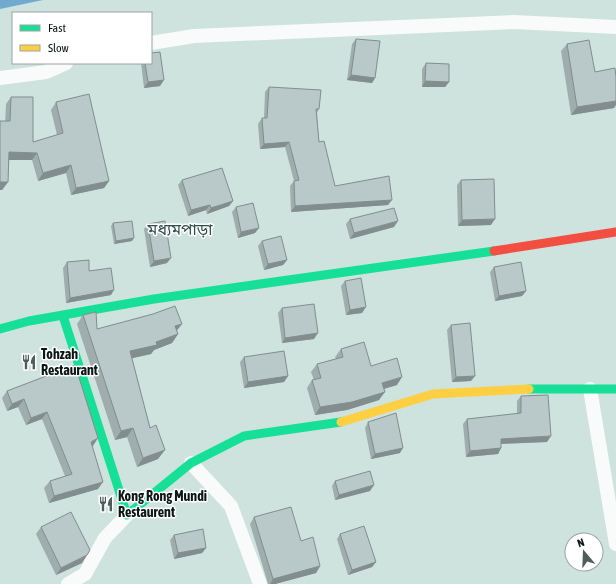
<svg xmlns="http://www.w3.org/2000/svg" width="616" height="584" viewBox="0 0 616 584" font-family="'Asap Condensed','Noto Sans Bengali',sans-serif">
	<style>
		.water { fill: #70aacf }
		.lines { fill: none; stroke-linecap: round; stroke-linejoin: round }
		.street { stroke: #f8fbfa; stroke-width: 14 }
		.fast { stroke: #16e098; stroke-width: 9 }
		.slow { stroke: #ffcf43; stroke-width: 9 }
		.jam { stroke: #f24e42; stroke-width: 9 }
		.wall { fill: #9fadad }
		.shaded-wall { fill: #828d8d }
		.building { fill: #b9c9c9; stroke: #828d8d }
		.labels { text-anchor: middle; stroke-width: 3; stroke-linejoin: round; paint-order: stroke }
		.poi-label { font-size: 14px; font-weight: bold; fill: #0a1715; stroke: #fff; text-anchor: start }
		.quarter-label { font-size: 16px; fill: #2f4e49; stroke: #fff }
	</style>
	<rect width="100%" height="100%" fill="#cee2de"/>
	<polygon class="water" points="0,0 43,0 0,9"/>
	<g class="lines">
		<g class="street">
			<polyline points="151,43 194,36 514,22 616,27"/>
			<polyline points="0,78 46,72 66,63"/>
			<polyline points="590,389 616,544"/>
			<polyline points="191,463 231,506 260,584"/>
			<polyline points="68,584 85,574 105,538 127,515"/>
		</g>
		<g class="fast">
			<polyline points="63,316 127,515 191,463 244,436 341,422"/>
			<polyline points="0,329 29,321 154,299 494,251"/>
			<polyline points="529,389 616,389"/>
		</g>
		<polyline class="slow" points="341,422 433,394 529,389"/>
		<polyline class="jam" points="494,251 616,232"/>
	</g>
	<g class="wall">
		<polygon points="356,39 375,78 372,83 347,80 352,44"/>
		<polygon points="567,44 595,72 614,108 571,115 561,51"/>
		<polygon points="141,63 151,63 160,86 144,88"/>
		<polygon points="426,63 449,82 445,87 422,87 422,69"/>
		<polygon points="269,87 319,109 317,113 319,142 335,186 388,205 291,212 290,186 294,181 285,147 260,149 258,124 262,118 264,118 265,92"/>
		<polygon points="11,97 33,142 57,135 51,110 56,102 109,181 104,188 71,195 66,173 38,181 32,160 9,160 8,182 2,190 6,104"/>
		<polygon points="182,180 233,201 229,206 207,214 206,210 188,216 178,185"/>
		<polygon points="461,180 491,225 458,226 457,185"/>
		<polygon points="236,207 255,233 238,238 232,212"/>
		<polygon points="350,219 394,227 350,239 346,224"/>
		<polygon points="113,223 132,241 114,244 111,226"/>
		<polygon points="148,224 167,263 150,267 144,229"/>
		<polygon points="262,241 287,260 283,265 264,270 258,246"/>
		<polygon points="67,262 89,271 111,295 66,303 63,268"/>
		<polygon points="494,267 526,291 522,296 495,301 490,272"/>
		<polygon points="345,281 362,313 346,315 341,286"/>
		<polygon points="282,308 314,339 282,343 278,313"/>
		<polygon points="83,315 97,329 177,331 178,334 172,343 154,350 151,354 132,358 158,459 137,467 127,437 115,440 77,324"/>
		<polygon points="451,325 471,381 452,382 447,330"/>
		<polygon points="341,349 371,366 397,385 384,389 379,400 347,410 315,415 307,388 312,380 314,380 311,372 317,364 336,359 335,357"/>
		<polygon points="244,357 288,376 284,382 244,388 240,362"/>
		<polygon points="75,365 93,446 92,446 98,489 49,503 44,488 50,481 65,476 42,419 26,425 18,407 7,411 2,398 7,391"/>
		<polygon points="521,396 547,442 501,444 501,448 498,454 466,457 463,424 467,419 517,414 517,401"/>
		<polygon points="368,422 400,453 371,459 365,428"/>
		<polygon points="335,481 370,491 335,500 332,486"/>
		<polygon points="254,517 301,541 320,566 316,573 275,584 268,584 250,524"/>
		<polygon points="41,527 82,563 56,575 36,534"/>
		<polygon points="340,534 376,562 372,567 348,575 337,539"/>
		<polygon points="174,535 206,548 202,553 174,559 170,540"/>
	</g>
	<g class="shaded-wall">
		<polygon points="351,75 375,78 372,83 347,80"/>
		<polygon points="164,80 160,86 144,88 148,82"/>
		<polygon points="425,81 449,82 445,87 422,87"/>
		<polygon points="616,101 616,105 614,108 571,115 577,107"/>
		<polygon points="289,142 285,147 260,149 264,144"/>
		<polygon points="9,152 37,153 32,160 4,160"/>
		<polygon points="71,165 66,173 38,181 43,173"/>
		<polygon points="109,181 104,188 71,195 76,188"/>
		<polygon points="0,182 8,182 2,190 0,190"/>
		<polygon points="392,200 388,205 291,212 295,206"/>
		<polygon points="233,201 229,206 207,214 211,208"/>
		<polygon points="210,205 206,210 188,216 191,210"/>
		<polygon points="495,219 491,225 458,226 462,220"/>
		<polygon points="398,221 394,227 350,239 354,233"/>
		<polygon points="259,228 255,233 238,238 241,232"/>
		<polygon points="134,238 132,241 114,244 116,241"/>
		<polygon points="171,258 167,263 150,267 154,261"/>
		<polygon points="287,260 283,265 264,270 268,264"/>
		<polygon points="114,290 111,295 66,303 70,298"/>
		<polygon points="526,291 522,296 495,301 499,296"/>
		<polygon points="366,307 362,313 346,315 350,310"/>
		<polygon points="182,324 175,333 175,326"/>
		<polygon points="318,333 314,339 282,343 285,338"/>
		<polygon points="178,334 172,343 154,350 151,354 124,360 130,351"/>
		<polygon points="288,376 284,382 244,388 248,382"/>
		<polygon points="475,376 471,381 452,382 456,377"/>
		<polygon points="402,377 397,385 376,391 382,383"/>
		<polygon points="385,392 379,400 347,410 315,415 320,407"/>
		<polygon points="24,399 18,407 7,411 12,404"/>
		<polygon points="47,412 42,419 26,425 31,418"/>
		<polygon points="133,428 127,437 115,440 121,431"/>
		<polygon points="551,436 547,442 497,444 501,439"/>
		<polygon points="98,438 93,446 86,450 91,442"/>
		<polygon points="403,448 400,453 371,459 375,454"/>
		<polygon points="501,448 498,454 466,457 470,451"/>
		<polygon points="165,450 158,459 137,467 143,458"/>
		<polygon points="103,482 98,489 49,503 54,496"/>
		<polygon points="374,485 370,491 335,500 339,495"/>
		<polygon points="206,548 202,553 174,559 178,553"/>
		<polygon points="87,555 82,563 56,575 61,568"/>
		<polygon points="376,562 372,567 348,575 352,570"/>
		<polygon points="320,566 316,573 275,584 270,584 273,579"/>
	</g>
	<g class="building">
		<polygon points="356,39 380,41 375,78 351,75"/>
		<polygon points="589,40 595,72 615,68 616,77 616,101 577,107 567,44"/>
		<polygon points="160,52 164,80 148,82 145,63 151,63 151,53"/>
		<polygon points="426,63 449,64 449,82 425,81"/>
		<polygon points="269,87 321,90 319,109 316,109 319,142 324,141 335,186 389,176 392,200 295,206 294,181 299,180 289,142 264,144 262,118 267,118"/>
		<polygon points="89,94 109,181 76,188 71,165 43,173 37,153 9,152 8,182 0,182 0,121 10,121 11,97 33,97 33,142 63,133 56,102"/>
		<polygon points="222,168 233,201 211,208 210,205 191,210 182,180"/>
		<polygon points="494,179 495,219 462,220 461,180"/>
		<polygon points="253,203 259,228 241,232 236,207"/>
		<polygon points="394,208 398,221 354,233 350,219"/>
		<polygon points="132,221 134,238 116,241 113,223"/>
		<polygon points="165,221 171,258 154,261 148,224"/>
		<polygon points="281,236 287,260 268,264 262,241"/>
		<polygon points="89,260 89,271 111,268 114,290 70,298 67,262"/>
		<polygon points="521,262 526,291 499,296 494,267"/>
		<polygon points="361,278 366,307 350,310 345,281"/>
		<polygon points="314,304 318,333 285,338 282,308"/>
		<polygon points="175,306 182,324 175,326 178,334 156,342 157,345 130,351 150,428 156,425 165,450 143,458 133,428 121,431 83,315 96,312 97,329 153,314"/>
		<polygon points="470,323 475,376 456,377 451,325"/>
		<polygon points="364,342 371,366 397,358 402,377 382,383 385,392 352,402 320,407 312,380 321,378 317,364 343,357 341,349"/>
		<polygon points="284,351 288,376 248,382 244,357"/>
		<polygon points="75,365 98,438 91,442 103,482 54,496 50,481 72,474 47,412 31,418 24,399 12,404 7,391"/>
		<polygon points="548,395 551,436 501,439 501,448 470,451 467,419 521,413 521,396"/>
		<polygon points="396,413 403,448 375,454 368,422"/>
		<polygon points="370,471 374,485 339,495 335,481"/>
		<polygon points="291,507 301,541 313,537 320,566 273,579 254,517"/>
		<polygon points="71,512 90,550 87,555 61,568 41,527"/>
		<polygon points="364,526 376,562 352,570 340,534"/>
		<polygon points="203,529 206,548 178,553 174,535"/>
	</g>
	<defs>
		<g id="restaurant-bare" transform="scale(1.2)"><path d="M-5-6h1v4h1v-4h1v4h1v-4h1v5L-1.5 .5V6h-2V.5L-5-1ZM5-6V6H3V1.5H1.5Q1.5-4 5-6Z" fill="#4f5e5b" stroke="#fff" stroke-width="2.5" paint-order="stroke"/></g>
	</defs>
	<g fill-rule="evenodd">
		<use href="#restaurant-bare" x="29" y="362"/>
		<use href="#restaurant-bare" x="106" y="504"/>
	</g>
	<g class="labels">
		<g class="poi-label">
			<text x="41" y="359">Tohzah<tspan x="41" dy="16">Restaurant</tspan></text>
			<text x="118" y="501">Kong Rong Mundi<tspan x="118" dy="16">Restaurent</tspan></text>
		</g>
		<g class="quarter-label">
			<text x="180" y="235">মধ্যমপাড়া</text>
		</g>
	</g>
	<rect x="12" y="12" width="140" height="52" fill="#ffffff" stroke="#9da2a1"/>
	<rect x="20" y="25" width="20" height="6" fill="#16e098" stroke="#9da2a1"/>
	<text x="48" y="32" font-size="12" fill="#0a1715">Fast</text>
	<rect x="20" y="45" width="20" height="6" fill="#ffcf43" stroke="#9da2a1"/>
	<text x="48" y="52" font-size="12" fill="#0a1715">Slow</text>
	<g transform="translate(584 552) rotate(341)"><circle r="19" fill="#ffffff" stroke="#9da2a1"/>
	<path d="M0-3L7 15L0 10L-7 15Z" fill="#4f5e5b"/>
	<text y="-6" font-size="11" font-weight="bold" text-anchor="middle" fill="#0a1715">N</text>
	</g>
</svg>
